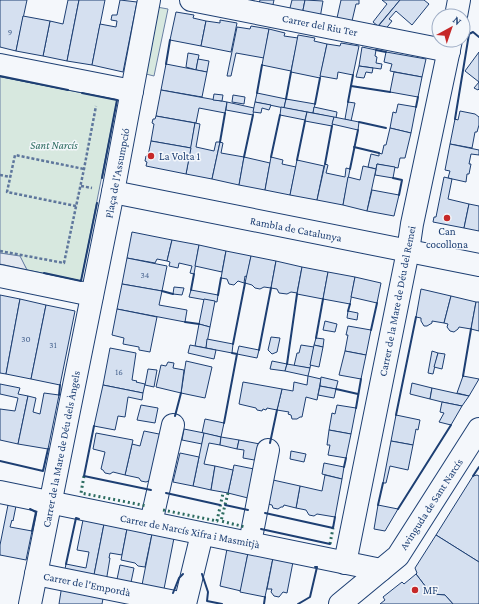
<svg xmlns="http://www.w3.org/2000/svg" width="479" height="604" viewBox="0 0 479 604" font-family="'Crimson Pro',serif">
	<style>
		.green { fill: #d7e8df; stroke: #687fa3 }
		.parking { fill: #e3e8f0; stroke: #687fa3 }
		.building { fill: #d5e0f0; stroke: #1d3f73 }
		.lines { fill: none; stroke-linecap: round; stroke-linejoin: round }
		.minor-casing { stroke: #1d3f73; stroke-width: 24 }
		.path { stroke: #5e769c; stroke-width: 2.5; stroke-dasharray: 3 2; stroke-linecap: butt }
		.minor { stroke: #f4f7fb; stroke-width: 22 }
		.hedge { stroke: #2c6c60; stroke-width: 3; stroke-dasharray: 2 3; stroke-linecap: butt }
		.wall { stroke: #1d3f73; stroke-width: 2 }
		.poi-dot { fill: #c62828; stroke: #f4f7fb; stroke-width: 1.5 }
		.labels { text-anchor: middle; stroke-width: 3; stroke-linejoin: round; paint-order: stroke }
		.number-label { font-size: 9px; fill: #4b6792 }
		.street-label { font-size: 11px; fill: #1d3f73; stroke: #f4f7fb }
		.park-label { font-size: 11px; font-style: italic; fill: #2c6c60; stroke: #f4f7fb }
		.poi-label { font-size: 11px; fill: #1d3f73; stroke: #f4f7fb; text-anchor: start }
	</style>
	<rect width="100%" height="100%" fill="#f4f7fb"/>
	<g class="green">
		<polygon points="151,6 168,9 154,76 138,72"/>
		<polygon points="0,76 117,100 81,281 27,270 20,257 0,253"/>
	</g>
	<polygon class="parking" points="0,253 20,256 27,270 0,264"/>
	<g class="building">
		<polygon points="0,0 27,0 16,51 0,47"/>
		<polygon points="68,0 79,0 67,61 43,56 50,21 63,24"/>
		<polygon points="79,0 105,0 92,65 67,61"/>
		<polygon points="120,0 137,2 123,72 92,65 100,24 116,27 117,21 111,20 112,15 117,15"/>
		<polygon points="260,0 274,0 272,9 258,6"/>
		<polygon points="292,0 305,0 302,15 289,12"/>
		<polygon points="305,0 323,1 320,18 302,15"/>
		<polygon points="341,0 359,0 359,4 356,4 352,21 337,18"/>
		<polygon points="382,0 400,0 378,26 373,22 387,4"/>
		<polygon points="400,0 424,0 429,4 412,25 396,11 389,19 392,21 384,31 376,29"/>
		<polygon points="176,12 194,15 193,18 206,21 201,46 170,40"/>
		<polygon points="23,16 50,21 43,56 16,51"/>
		<polygon points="220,20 237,23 231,52 201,46 206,21 220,23"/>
		<polygon points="251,26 269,29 264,58 236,53 231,76 227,76 237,27 250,29"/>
		<polygon points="269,29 285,33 284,36 298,38 291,71 262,65"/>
		<polygon points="298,35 315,38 314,41 327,44 320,78 291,72"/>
		<polygon points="341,43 359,46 353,75 338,72 337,79 320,76 327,44 340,46"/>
		<polygon points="362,47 376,50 375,56 377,57 376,63 382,64 381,69 359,66"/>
		<polygon points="386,52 426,59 422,77 390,71 392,64 384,62"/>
		<polygon points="479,52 479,89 478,90 474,88 479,82 465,71"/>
		<polygon points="188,53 199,55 196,70 186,67"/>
		<polygon points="198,59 209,61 207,72 196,70"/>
		<polygon points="166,64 207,72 202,97 161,90"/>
		<polygon points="359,66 373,68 372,73 366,72 364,78 356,77"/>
		<polygon points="394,72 422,77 418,97 390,92"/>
		<polygon points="161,90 227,102 225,113 199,108 196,123 156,116"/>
		<polygon points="257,93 286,99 284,108 255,102"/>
		<polygon points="214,94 223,95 222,101 213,100"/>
		<polygon points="233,95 245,97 244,104 232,102"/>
		<polygon points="286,99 315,104 313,113 284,108"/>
		<polygon points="227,102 254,108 253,115 226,110"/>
		<polygon points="255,102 271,105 269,110 262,108 261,113 253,112"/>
		<polygon points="348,102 355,103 351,121 345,119"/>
		<polygon points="398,104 416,107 411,133 390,128 393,112 396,113"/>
		<polygon points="281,107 307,112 305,120 280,115"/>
		<polygon points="314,107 337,112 336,118 313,113"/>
		<polygon points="460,111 475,114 479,117 479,125 477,132 475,132 472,148 450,144 455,119 458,120"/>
		<polygon points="307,112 334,117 332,126 305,121"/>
		<polygon points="156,116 195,123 191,148 151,141 154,124 152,123 153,119 155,119"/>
		<polygon points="334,117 359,122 358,130 332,124"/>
		<polygon points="195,123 200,124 196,147 214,151 216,142 220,142 212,179 186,174"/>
		<polygon points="390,128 411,133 405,158 400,158 398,168 377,164 376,169 368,167 371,154 379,156 379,153 382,154 384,145 386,145"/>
		<polygon points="151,141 191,148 186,174 146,166 147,162 145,161 146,156 148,156"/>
		<polygon points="220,142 223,143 221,153 244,157 239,185 212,179"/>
		<polygon points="450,144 479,150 479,155 471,154 469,164 471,164 469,174 467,174 466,182 448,178 450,171 445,170"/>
		<polygon points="244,157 270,163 265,190 239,185"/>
		<polygon points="271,157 283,160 282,164 296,167 290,195 265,190"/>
		<polygon points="297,160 324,166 317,200 290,195"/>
		<polygon points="325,164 328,165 326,173 345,177 346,168 350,169 343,205 317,200"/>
		<polygon points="377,164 395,167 393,178 375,175"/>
		<polygon points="363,166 376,169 367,211 343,205 348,177 360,180"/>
		<polygon points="444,177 452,179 448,199 469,204 464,228 433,222 434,217 436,217"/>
		<polygon points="372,190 399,195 394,216 367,211"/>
		<polygon points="469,204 479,206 479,231 464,228"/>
		<polygon points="132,232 172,240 167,261 157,259 155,263 127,258"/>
		<polygon points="172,240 199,245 194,274 190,273 192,266 179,263 178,268 169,266 170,262 167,261"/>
		<polygon points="199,245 226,251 222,272 195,266"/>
		<polygon points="226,251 251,256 247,277 245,276 244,283 238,281 234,285 229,284 227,279 221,278"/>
		<polygon points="251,256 276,261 271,288 264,287 260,289 255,288 252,285 245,283"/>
		<polygon points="127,258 167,266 162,291 122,284"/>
		<polygon points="276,261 302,267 297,293 291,292 287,294 279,293 277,289 271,288"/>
		<polygon points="302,267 328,272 323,299 297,294"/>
		<polygon points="328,272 355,277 350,304 323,299"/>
		<polygon points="355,277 381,283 377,303 351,297"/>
		<polygon points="122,284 162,291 159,305 187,310 185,322 117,309"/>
		<polygon points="174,287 184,288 182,295 173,294"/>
		<polygon points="421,289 451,296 444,323 432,321 432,323 427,326 424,326 421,321 421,318 416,317"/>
		<polygon points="191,290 218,295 217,302 189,297"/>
		<polygon points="0,295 20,299 6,374 0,373"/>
		<polygon points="451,296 476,302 471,329 459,327 458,329 454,332 450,331 447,327 448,324 444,323"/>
		<polygon points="20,299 46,305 31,379 6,374"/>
		<polygon points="204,299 215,301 210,327 199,324"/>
		<polygon points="476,302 479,302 479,331 471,329"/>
		<polygon points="46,305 75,311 60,385 31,379"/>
		<polygon points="117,309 157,317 150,352 139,350 139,347 123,344 124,338 112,335"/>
		<polygon points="348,311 358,313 357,320 347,318"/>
		<polygon points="325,321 337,324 335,332 323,330"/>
		<polygon points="199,324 210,327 206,348 195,346"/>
		<polygon points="348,326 371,330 366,355 345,351 348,335 346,335"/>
		<polygon points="271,337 280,338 277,352 272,354 268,350"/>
		<polygon points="316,338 324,339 323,347 314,345"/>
		<polygon points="207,339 233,344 232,353 206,348"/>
		<polygon points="190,345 216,350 214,359 188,353"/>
		<polygon points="301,345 314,347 310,368 294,366 297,353 299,353"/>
		<polygon points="314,345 323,347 319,367 310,365"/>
		<polygon points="239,346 259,350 257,358 237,354"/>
		<polygon points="110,348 136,353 132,380 137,381 136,382 145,384 143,393 103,385"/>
		<polygon points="345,351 366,355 361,379 339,375"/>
		<polygon points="432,351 438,353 433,374 428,373"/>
		<polygon points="438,353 445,354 442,369 434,367"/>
		<polygon points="186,361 212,367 205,398 181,393"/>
		<polygon points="272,361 287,364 285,371 270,369"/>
		<polygon points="168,362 174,363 173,368 184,370 181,393 156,387 161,365 166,366"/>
		<polygon points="287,364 310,368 308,376 285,371"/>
		<polygon points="148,369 157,370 154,387 145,385"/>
		<polygon points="308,376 321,379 317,400 306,397 302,417 300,417 297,419 292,419 291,415 288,414 289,412 277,410 282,389 293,391 294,382 307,385"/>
		<polygon points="463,376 479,379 469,396 457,393"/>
		<polygon points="321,377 338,381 336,389 320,386"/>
		<polygon points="243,382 282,389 277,410 267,408 266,410 263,409 262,411 257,410 256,408 239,404"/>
		<polygon points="412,383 432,388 430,399 410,394"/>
		<polygon points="0,384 20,388 18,394 28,396 18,444 0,440 0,409 15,411 18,398 0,394"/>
		<polygon points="103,385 143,393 142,400 128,397 125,417 118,416 115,430 94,426"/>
		<polygon points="320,386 336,389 334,398 318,395"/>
		<polygon points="432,388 459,394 469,396 462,406 442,402 430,399"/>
		<polygon points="44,393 59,395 48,449 18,444 28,396 36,398 33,412 40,414"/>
		<polygon points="442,402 462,406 451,425 439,422 444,413 440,412"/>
		<polygon points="141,405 158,408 155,423 137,420"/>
		<polygon points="337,405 356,408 351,434 329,430 332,413 335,414"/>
		<polygon points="396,415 420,420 418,430 416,429 413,445 391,441"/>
		<polygon points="205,419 224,423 221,437 202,433"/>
		<polygon points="184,429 204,433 202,444 182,440"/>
		<polygon points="329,430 351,434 346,458 328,455 330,445 327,445"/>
		<polygon points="144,431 164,435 151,480 146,482 141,481 139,478 125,475 132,444 140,446"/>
		<polygon points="96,433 133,440 125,475 113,472 110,474 105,473 103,470 101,469 105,452 93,449"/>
		<polygon points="204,433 221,437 220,445 209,443 204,464 215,466 211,490 193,486"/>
		<polygon points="221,437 239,440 237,449 220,445"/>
		<polygon points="239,440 265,445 260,461 243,458 244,450 237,449"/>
		<polygon points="391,441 413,445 408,470 390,466 386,483 383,483"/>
		<polygon points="291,451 306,454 304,462 290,459"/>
		<polygon points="180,453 199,457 193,486 173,482"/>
		<polygon points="324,463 344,467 342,479 322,474"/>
		<polygon points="234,465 254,469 248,498 228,493"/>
		<polygon points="215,466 233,470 228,493 211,490"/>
		<polygon points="325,475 342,479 335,517 317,514 314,516 309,515 306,510 296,508 300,486 322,491"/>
		<polygon points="477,475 479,476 479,562 436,535 473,476"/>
		<polygon points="273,480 300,486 296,508 284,505 283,507 281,507 278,509 273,508 272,505 268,504"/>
		<polygon points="8,505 16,506 13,521 12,520 10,527 32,531 26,560 0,555 0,545"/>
		<polygon points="378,505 398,509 385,531 374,529"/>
		<polygon points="83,520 104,524 93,580 64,574 66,564 86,568 89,552 77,550"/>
		<polygon points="104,524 127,529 122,555 110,553 109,558 110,558 106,582 93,580"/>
		<polygon points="127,529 152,534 145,567 138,566 135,563 121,560"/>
		<polygon points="152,534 174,538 163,594 141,590"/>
		<polygon points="436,535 479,562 479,604 453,604 445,595 433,594 432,595 416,574 417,573 415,568"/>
		<polygon points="227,549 248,553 241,591 220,586"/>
		<polygon points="248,553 273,558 265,597 240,592"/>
		<polygon points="273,558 293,562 287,593 283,592 279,597 274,596 271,592 272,589 267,589"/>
		<polygon points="120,565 134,568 130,587 116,584"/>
		<polygon points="416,574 432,595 433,594 445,595 453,604 380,604 385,600 383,597 402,582 404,584"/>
		<polygon points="62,585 104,593 102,604 59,604"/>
	</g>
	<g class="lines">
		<g class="minor-casing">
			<g id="minor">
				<polyline points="191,0 449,51"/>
				<polyline points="456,16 459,0"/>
				<polyline points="0,65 132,91"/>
				<polyline points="113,192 479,265"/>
				<polyline points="0,276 92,295"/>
				<polyline points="0,492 381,570"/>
				<polyline points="151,523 173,425"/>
				<polyline points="250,543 268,450"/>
				<polyline points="345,563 408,251 412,224 451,40"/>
				<polyline points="36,574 185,604"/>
				<polyline points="30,604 113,192 149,0"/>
				<polyline points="185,604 202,534"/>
				<polyline points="340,604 398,556 479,429"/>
			</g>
		</g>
		<g class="path">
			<polyline points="0,175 10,177"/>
			<polyline points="81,186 92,188"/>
			<polyline points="76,206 7,192 15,155 84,169"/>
			<polyline points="0,251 64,263 84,169 96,106"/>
		</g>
		<use href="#minor" class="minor"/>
		<g class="hedge">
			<polyline points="84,476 81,493 147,506"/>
			<polyline points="228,493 221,521 245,527"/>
			<polyline points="163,510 217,521 223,493"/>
			<polyline points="330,544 333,528"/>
		</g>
		<g class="wall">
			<polyline points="376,50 386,52"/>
			<polyline points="166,64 170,40"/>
			<polyline points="0,76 68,90"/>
			<polyline points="351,86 390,92"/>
			<polyline points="82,93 117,100 102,178"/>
			<polyline points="257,93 262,65"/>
			<polyline points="286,99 291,72"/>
			<polyline points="348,102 353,75"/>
			<polyline points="315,104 320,78"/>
			<polyline points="416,107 418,97"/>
			<polyline points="455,119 469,34 473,32 479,37"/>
			<polyline points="359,122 386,128"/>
			<polyline points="220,142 225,113"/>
			<polyline points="354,147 379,153"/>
			<polyline points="244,157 253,115"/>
			<polyline points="271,157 280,115"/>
			<polyline points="297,160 305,121"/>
			<polyline points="325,164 332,126"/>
			<polyline points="350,169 358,130"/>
			<polyline points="393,178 402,180 399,195"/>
			<polyline points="44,273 81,281 97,203"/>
			<polyline points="191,290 194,274"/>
			<polyline points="162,291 173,294"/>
			<polyline points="218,295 221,278"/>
			<polyline points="348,311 350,304"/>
			<polyline points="185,322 199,324"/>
			<polyline points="371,330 377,303"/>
			<polyline points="316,338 323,299"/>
			<polyline points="233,344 245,283"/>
			<polyline points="259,350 271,288"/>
			<polyline points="287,364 297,294"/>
			<polyline points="463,376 471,329"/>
			<polyline points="336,389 358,394"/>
			<polyline points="59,395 60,385"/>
			<polyline points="356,408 361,379"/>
			<polyline points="396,415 416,317"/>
			<polyline points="175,416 181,393"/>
			<polyline points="224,423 237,354 232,353"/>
			<polyline points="94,426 84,476 151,490"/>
			<polyline points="270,443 277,410"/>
			<polyline points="0,461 43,471 48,449"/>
			<polyline points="344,467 346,458"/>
			<polyline points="473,476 479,467"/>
			<polyline points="166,493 220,505"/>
			<polyline points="225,505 248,510"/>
			<polyline points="378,505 383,483"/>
			<polyline points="30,509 36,512 32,531"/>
			<polyline points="398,509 451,425"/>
			<polyline points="265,513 333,528 335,517"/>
			<polyline points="261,529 330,544"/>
			<polyline points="66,564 76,518 79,519"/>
			<polyline points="202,574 208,592 207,601 222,604"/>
			<polyline points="173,593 179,578 183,574"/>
			<polyline points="264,604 265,597"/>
			<polyline points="298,604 310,597 317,567 315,567"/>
		</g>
	</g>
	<g class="poi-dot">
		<circle cx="151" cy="156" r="4"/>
		<circle cx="447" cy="218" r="4"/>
		<circle cx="415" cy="590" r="4"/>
	</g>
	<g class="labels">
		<g class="number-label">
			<text x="10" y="35">9</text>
			<text x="145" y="278">34</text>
			<text x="26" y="342">30</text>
			<text x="53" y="348">31</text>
			<text x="119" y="375">16</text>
		</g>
		<g class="street-label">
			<text transform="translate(320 25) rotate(11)" y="4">Carrer del Riu Ter</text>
			<text transform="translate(117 173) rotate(-79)" y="4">Plaça de l'Assumpció</text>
			<text transform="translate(296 229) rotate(11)" y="4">Rambla de Catalunya</text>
			<text transform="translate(397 301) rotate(-79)" y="4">Carrer de la Mare de Déu del Remei</text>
			<text transform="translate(61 449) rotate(-79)" y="4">Carrer de la Mare de Déu dels Àngels</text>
			<text transform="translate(431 504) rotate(-57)" y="4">Avinguda de Sant Narcís</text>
			<text transform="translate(190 531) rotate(11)" y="4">Carrer de Narcís Xifra i Masmitjà</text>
			<text transform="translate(87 584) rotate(11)" y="4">Carrer de l'Empordà</text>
		</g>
		<g class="park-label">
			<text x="54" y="149">Sant Narcís</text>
		</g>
		<g class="poi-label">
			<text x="159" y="160">La Volta 1</text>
			<text x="447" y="235" text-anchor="middle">Can<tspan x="447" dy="13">cocollona</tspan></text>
			<text x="423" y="594">MF</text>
		</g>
	</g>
	<g transform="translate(451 28) rotate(40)"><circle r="19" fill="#f4f7fb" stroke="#9eadc5"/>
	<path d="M0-3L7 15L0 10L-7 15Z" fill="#c62828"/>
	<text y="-6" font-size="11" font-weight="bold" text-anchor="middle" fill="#1d3f73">N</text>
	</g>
</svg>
